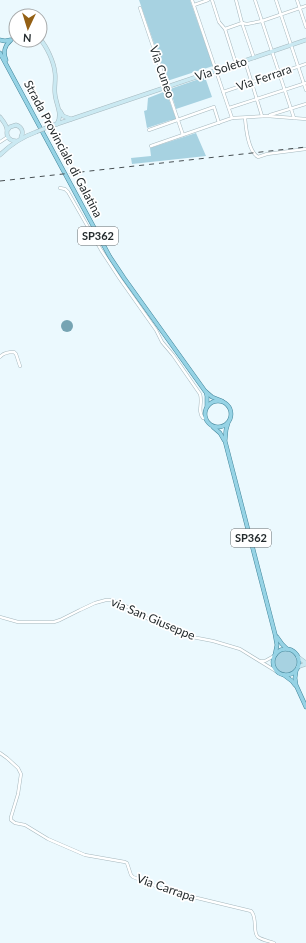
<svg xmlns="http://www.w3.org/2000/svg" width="306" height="943" viewBox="0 0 306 943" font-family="Lato,sans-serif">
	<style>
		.green { fill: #a7d2e1 }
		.water { fill: #76a4b3 }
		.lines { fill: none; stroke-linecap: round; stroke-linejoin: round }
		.street-casing { stroke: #a6b8be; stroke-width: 3.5 }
		.secondary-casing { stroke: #a6b8be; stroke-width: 4.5 }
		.primary-casing { stroke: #41859a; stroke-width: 4.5 }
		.street { stroke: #fff; stroke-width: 2.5 }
		.secondary { stroke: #cae9f2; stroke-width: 3.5 }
		.primary { stroke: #96d3e5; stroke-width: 3.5 }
		.rail { stroke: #485053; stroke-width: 1; stroke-dasharray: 5 5; stroke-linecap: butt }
		.secondary-bridge-casing { stroke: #a6b8be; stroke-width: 4.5; stroke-linecap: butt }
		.secondary-bridge { stroke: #cae9f2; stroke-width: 3.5 }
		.labels { text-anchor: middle; stroke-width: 3.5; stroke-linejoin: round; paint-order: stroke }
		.shield { fill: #fff; stroke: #666b6c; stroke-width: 1 }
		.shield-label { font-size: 11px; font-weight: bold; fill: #242b2d }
		.street-label { font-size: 12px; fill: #242b2d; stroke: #fff }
	</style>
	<rect width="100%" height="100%" fill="#ebf9fe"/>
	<g class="green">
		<polygon points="139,0 190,0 213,66 167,81"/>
		<polygon points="205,77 212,97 176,109 170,89"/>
		<polygon points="166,91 176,119 173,120 171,120 147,128 144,111 147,110 148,98"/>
		<polygon points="196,133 206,156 132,164 131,158 151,156 150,148"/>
		<circle cx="286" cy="662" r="11"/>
	</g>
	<circle class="water" cx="67" cy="326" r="6"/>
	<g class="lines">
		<g class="street-casing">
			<g id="street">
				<polyline points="192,0 232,118"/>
				<polyline points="212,0 219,22 225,29 236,64"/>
				<polyline points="236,0 242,23 254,58"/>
				<polyline points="255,0 294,118"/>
				<polyline points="276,0 306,90"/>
				<polyline points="297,0 306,27"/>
				<polyline points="194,5 208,0"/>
				<polyline points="140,8 183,135"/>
				<polyline points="225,29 242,23 247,24 262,21 306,6"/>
				<polyline points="245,61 262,116"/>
				<polyline points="223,92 306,64"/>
				<polyline points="229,108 306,83"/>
				<polyline points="270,115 306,104"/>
				<path d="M 245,118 C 246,129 248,151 258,157 L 267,154 L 306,149"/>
				<polyline points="149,130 214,107 219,123"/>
				<polyline points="0,142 6,138 8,138"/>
				<polyline points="151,146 232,118 267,116 306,119"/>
				<path d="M 60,188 L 65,189 L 68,192 L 101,250 L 120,279 L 156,330 L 162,342 L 173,355 L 200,394 C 203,403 197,411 203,418 L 206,418"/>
				<path d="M 0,357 C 3,353 8,352 14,352 L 16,354 L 20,366"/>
				<polyline points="0,617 18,622 54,622 60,620 80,610 95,603 106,600 111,600 124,605 150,620 167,626 178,633 187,636 213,641 240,649 279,673"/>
				<polyline points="260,661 265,661 274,656"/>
				<path d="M 0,753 L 7,758 L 18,768 L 21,774 L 18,794 L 11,817 L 11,820 L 15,823 L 25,825 L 48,839 L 85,855 L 125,862 L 127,863 L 131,875 L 133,877 L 168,891 L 251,911 C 258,918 252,932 258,937 C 262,940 269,941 274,943"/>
			</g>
		</g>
		<g class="secondary-casing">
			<g id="secondary">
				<path d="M 40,39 C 47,47 54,62 55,73 C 56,80 54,87 55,94 C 56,105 63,114 57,124"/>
				<polyline points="60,111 63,116 71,119"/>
				<path d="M 0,117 C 3,121 7,125 7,130"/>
				<polyline points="48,127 306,40"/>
				<path d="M 16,141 C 10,141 6,137 7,131 L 10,127 L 16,125 C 22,127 24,132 21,137"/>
				<path d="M 0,155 C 11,144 22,137 36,132"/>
				<polyline points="298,657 306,663"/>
				<polyline points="298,667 303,665 306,664"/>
			</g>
		</g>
		<g class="primary-casing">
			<g id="primary">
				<polyline points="0,40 5,41 10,40"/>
				<polyline points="0,53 84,209 110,257 124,278 205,391 212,397 222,401"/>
				<path d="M 6,60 C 3,52 4,46 11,40"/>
				<polyline points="206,392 207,396 207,406"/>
				<circle cx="218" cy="414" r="13"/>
				<polyline points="228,423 226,430 225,441 275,634 277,645 275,655"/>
				<polyline points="213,427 220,433 224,440"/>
				<polyline points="277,637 282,644 287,649"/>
				<circle cx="286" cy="662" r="13"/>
				<polyline points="296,671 295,678 296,685 306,707"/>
				<polyline points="284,675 292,681 295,685"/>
			</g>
		</g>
		<use href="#street" class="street"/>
		<use href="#secondary" class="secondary"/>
		<use href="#primary" class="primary"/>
		<polyline class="rail" points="0,181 306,147"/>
		<g class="secondary-bridge-casing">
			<polyline id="secondary-bridge" points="36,132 48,127"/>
		</g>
		<use href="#secondary-bridge" class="secondary-bridge"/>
	</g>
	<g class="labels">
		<g class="shield">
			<rect x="78" y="227" width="40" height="18" rx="3"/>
			<rect x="231" y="529" width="40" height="18" rx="3"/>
		</g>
		<g class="shield-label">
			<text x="98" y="240">SP362</text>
			<text x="251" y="542">SP362</text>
		</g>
		<g class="street-label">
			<text transform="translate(221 69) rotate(-18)" y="4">Via Soleto</text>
			<text transform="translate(162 72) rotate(71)" y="4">Via Cuneo</text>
			<text transform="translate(264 78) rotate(-19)" y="4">Via Ferrara</text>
			<text transform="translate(63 149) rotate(62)" y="4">Strada Provinciale di Galatina</text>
			<text transform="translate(153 619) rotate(23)" y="4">via San Giuseppe</text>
			<text transform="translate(166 888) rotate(19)" y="4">Via Carrapa</text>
		</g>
	</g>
	<g transform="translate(28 28) rotate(184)"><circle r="19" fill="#ffffff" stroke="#a7aaab"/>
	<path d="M0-3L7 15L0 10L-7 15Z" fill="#946014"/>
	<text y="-6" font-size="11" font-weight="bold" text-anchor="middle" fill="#242b2d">N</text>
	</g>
</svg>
